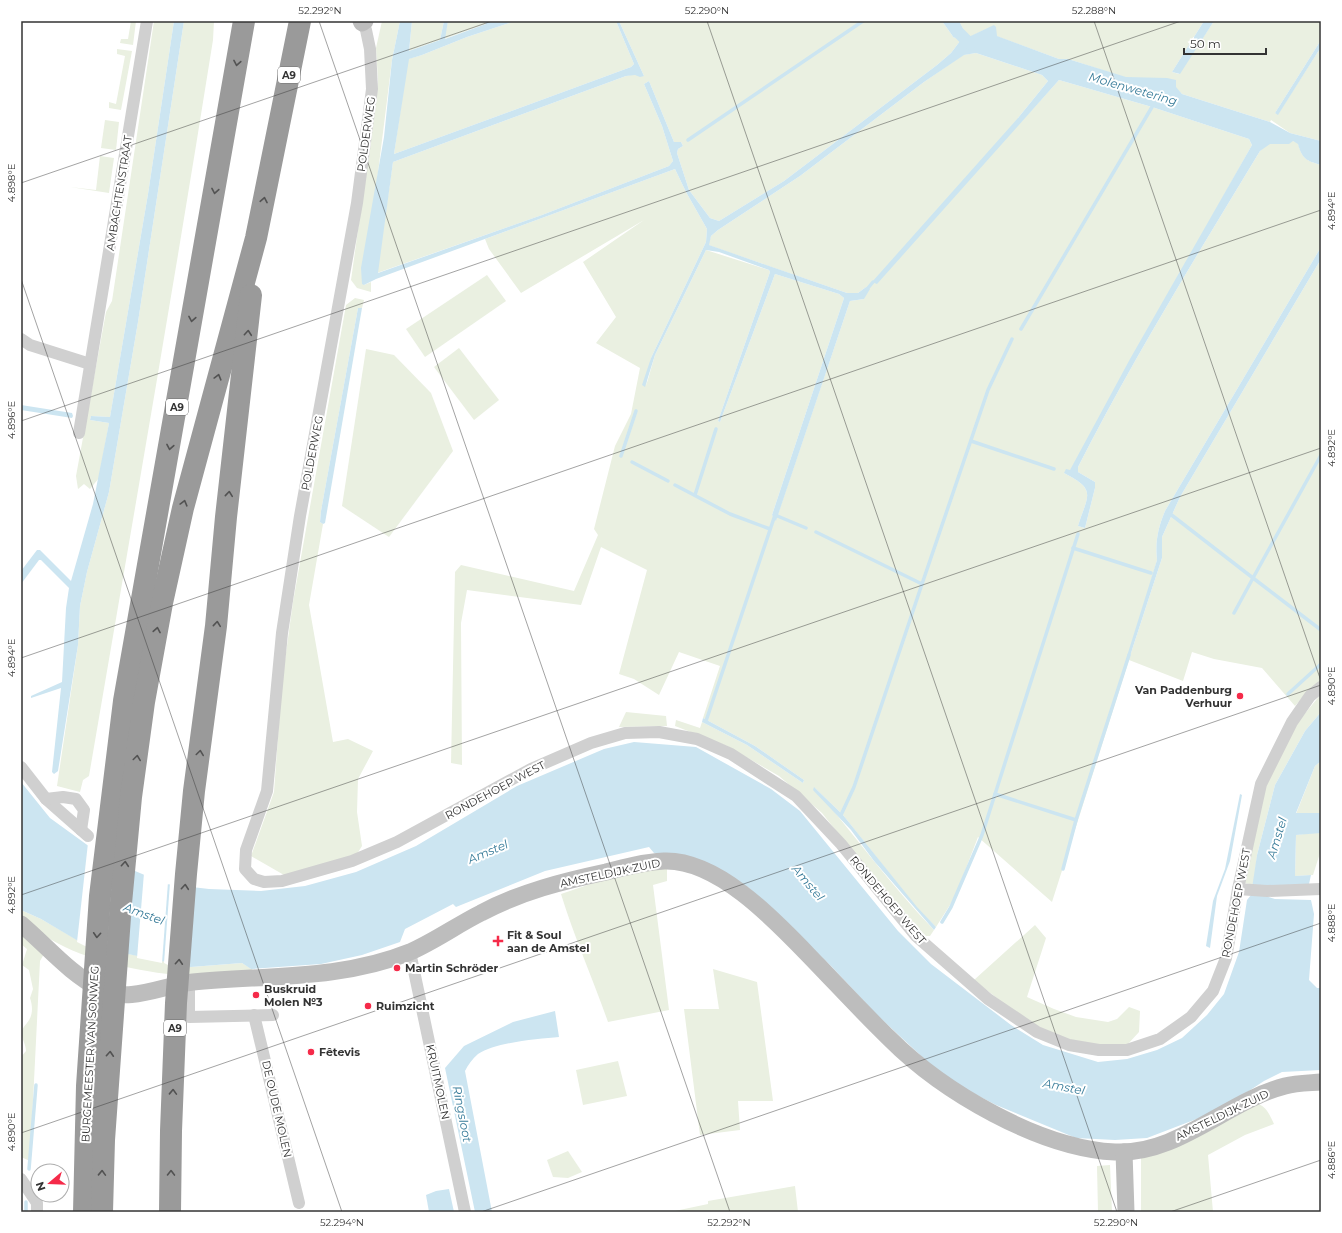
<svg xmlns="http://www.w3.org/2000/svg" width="1342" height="1233" viewBox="0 0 1342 1233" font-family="Montserrat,sans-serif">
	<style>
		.green { fill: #eaf0e1 }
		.water { fill: #cce5f1 }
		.pier { fill: #fff }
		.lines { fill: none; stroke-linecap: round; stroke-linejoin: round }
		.stream { stroke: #cce5f1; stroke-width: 3.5 }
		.canal { stroke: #cce5f1; stroke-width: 12 }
		.street { stroke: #d0d0d0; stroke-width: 12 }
		.secondary { stroke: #bdbdbd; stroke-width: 17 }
		.highway { stroke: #9a9a9a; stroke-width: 22 }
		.oneway { stroke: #525252 }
		.ticks { fill: none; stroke: #333; stroke-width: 1; stroke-opacity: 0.45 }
		.poi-dot { fill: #f52a49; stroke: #fff; stroke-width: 1.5 }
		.labels { text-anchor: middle; stroke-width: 4; stroke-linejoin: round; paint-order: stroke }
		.shield { fill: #fff; stroke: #707070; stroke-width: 1 }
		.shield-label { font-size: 10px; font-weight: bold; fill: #333 }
		.street-label { font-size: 11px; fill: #333; stroke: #fff }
		.poi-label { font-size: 11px; font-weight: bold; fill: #333; stroke: #fff; text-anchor: start }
		.water-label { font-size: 12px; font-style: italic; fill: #357a98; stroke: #fff }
		.neatline { fill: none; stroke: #333; stroke-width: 1.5 }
		.ticks-label { font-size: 10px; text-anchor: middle; fill: #333 }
	</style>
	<rect width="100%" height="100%" fill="#fff"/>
	<g class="green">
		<polygon points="131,21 136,21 133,45 120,43 121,39 128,39"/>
		<polygon points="154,21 174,21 148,194 110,417 91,416 90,420 109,423 99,478 90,489 84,484 78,489 76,476 106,312 112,301"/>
		<path d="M 184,21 L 214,21 L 213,40 C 174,286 131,530 89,776 L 83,780 L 80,792 L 57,786 L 78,645 L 80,606 L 87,572 L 109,492 L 138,322 Z"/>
		<polygon points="382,21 400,21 392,60 364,285 371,282 371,292 357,288 351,280 377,95 378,80 376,48"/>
		<polygon points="412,21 444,21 440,40 409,51"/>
		<polygon points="448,21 485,21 486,24 444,39"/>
		<polygon points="515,21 616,21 634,64 631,67 394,154 408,59 422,55 467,37"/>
		<polygon points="619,21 942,21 954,38 956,37 960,41 951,53 937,65 784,181 719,221 710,218 689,190 677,153 678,149 683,146 681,142 674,142 649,81 644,84 662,126 673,161 669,166 542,215 377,273 393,162 626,76 635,74 644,76"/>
		<path d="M 959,21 L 1204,21 L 1172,72 L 1179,74 L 1214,21 L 1321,21 L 1321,40 L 1275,113 L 1278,114 L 1321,47 L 1321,141 L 1290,133 L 1271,120 L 1270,122 L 1182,94 C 1168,78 1144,82 1124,77 C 1105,71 1087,65 1068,59 L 1059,59 L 996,36 L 996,27 C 984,28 976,35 965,39 L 961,35 L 964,31 Z"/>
		<polygon points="117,49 132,51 121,110 109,108 109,102 116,104 125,56 117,54"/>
		<path d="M 976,53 L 1042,75 L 1048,81 L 1018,118 L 1021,122 L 1059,80 L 1152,107 L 1249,139 L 1252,145 L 1070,471 L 1064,473 C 1097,490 1088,494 1078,526 L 1085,528 L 1095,488 L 1095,482 L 1078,472 L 1078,467 C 1133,359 1197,255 1260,151 L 1267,144 L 1293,141 L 1298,143 C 1302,159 1307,161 1321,165 L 1321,247 L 1165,511 C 1158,528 1155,542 1157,560 L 1129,659 L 1162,558 L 1162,537 L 1180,497 L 1321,259 L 1321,682 L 1310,689 L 1295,706 L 1262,668 L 1214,659 L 1192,652 L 1183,681 L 1129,660 L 1052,902 L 978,837 L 955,897 L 936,927 L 917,908 L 843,815 L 814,787 C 854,835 891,885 934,930 L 930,936 L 925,936 L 856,856 L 822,813 L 779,776 L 727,746 L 675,726 L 676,720 L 700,728 L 702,722 L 747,745 L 803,783 L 804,780 L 755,746 L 703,718 L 720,666 L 679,652 L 659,695 L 634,679 L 619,674 L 647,570 L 601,547 L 581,605 L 467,590 L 461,623 L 462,765 L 451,763 L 455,572 L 461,565 L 574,591 L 598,535 L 594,529 L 615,446 L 631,414 L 640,368 L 596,343 L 616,317 L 583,262 L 644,220 L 521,293 L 489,249 L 485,239 L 675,169 L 686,192 L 707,229 L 706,242 L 651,358 L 646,386 L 655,355 L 706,250 L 769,270 L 770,272 L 718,421 L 720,422 L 775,274 L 839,294 L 844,298 L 772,515 L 776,520 L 850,301 L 864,299 L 866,287 L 858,293 L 847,293 L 708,245 L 711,236 L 718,230 L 800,176 L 924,82 L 963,55 Z"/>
		<polygon points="105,120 119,122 116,150 101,148"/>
		<polygon points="100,156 114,158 109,193 70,187 96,190"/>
		<polygon points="487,275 506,301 425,357 406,329"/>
		<polygon points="355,298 364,300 362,308 358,308 321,511 320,522 323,524 309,605 333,742 348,739 373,751 358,779 357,812 362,846 355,857 284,875 251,856 274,792 282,682 293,602 346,305"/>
		<polygon points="459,348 499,400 474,420 434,367"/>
		<polygon points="366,349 394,355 431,393 453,451 389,537 342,506"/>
		<polygon points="1321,694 1321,712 1305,731 1275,785 1257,855 1254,885 1245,883 1253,831 1264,789 1298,722"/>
		<polygon points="626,712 666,716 667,726 619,727"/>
		<polygon points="1321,761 1321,813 1296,814 1315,766"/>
		<polygon points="1320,832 1321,850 1313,875 1295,876 1296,835"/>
		<path d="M 667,868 L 667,881 L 653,885 L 669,1010 L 608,1022 C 593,979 574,937 561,894 L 623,873 Z"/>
		<path d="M 21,910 L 41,919 L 86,945 L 191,967 L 242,963 L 259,974 C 236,975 212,977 189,976 C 151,974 92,962 59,944 C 45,937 33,928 21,919 Z"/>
		<path d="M 1035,925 L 1046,938 L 1027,997 L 1054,1009 L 1076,1017 L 1108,1022 L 1117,1019 L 1129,1007 L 1140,1011 L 1139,1032 L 1128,1044 C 1063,1052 1023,1019 974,980 Z"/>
		<path d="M 21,931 L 44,954 L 40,961 L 30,1161 L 21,1157 L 21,1057 L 26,1051 C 26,1044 21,1038 22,1032 C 22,1028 25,1026 27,1023 C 33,1016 33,1007 30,998 L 33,989 L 29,970 L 22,965 L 27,949 L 21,944 Z"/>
		<polygon points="713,969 757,982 773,1101 738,1101 740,1130 700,1135 684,1009 719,1009"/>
		<polygon points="618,1061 627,1096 583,1105 576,1070"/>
		<path d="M 1258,1104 C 1267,1107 1270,1116 1274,1124 L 1245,1135 L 1208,1155 L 1213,1212 L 1141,1212 L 1141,1154 Z"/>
		<polygon points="568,1151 582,1172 568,1178 553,1177 547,1160"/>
		<polygon points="1110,1165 1112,1212 1098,1212 1097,1166"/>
		<polygon points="795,1186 798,1212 670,1212 708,1204 708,1201"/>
	</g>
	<g class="water">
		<polygon points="174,21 184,21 138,322 109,492 87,572 80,606 78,645 58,771 54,774 52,772 61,688 31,698 31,696 62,682 66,608 69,588 41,560 39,560 21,584 21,571 37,550 40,550 71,581 93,504 109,423 90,420 91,416 110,417 148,194"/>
		<path d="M 400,21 L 412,21 L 409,51 L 440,40 L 444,21 L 448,21 L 445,39 L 486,24 L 485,21 L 515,21 L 467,37 L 422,55 L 409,59 L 394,154 L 631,67 L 634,64 L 616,21 L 619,21 L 644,76 L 640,77 L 635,75 L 626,76 L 393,162 L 378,273 L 542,215 L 669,166 L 673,161 L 662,126 L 644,84 L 649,81 L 674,142 L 681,142 L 683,146 L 678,149 L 677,153 L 689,190 L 710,218 L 719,221 L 784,181 L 937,65 L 951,53 L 960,41 L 994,25 L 996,27 L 997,36 L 1059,59 L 1068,59 L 1126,77 L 1167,78 L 1176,80 L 1176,87 L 1182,94 L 1270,122 L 1290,133 L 1321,141 L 1321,165 C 1307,161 1302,159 1298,144 L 1293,141 L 1289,144 L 1270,144 L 1260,151 C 1197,255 1133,359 1078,467 L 1078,472 L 1095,482 L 1095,488 L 1085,528 L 1078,526 C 1088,494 1097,490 1064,473 L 1066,469 L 1070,470 L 1130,359 L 1252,145 L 1249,139 L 1152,107 L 1059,80 L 877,284 L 872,282 L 1018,118 L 1048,81 L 1042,75 L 976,53 L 964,55 L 924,82 L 800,176 L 718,230 L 711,236 L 709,245 L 847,293 L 858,293 L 866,287 L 870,289 L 864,299 L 850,301 L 776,521 L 772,515 L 844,298 L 839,294 L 775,274 L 720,422 L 718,421 L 770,272 L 769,270 L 719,252 L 706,250 L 655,355 L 645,387 L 642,385 L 651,358 L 706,242 L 707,229 L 686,192 L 675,169 L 376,279 L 364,285 L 362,284 L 361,268 L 384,137 L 392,60 Z"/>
		<polygon points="942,21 959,21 964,31 954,38"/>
		<polygon points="1204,21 1214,21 1180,74 1172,72"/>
		<polygon points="1321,40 1321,47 1278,115 1275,113"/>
		<path d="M 1321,247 L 1321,259 L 1180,497 L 1162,537 L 1162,558 L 1129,659 L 1127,656 L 1157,560 C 1155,542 1158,528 1165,511 Z"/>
		<polygon points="358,308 362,308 325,523 323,524 320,522 321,511"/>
		<polygon points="21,405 72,413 73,416 72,418 21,410"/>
		<polygon points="1321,712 1321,761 1315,766 1296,813 1321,813 1321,833 1296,835 1295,876 1311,875 1309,884 1265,896 1275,899 1311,900 1314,914 1309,980 1317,988 1321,988 1321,1070 1282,1072 1264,1081 1220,1110 1147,1138 1115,1140 1076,1138 996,1105 946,1079 876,1014 831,966 749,888 716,867 654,853 649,847 545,871 456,907 453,904 405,929 400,942 362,955 321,964 251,969 242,963 178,968 166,962 85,945 41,919 21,910 21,782 50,818 90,847 97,855 166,884 209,889 261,891 305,886 356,872 416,846 517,786 604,749 634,742 696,747 771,789 800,811 898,931 931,964 1011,1025 1043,1045 1098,1062 1127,1059 1157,1050 1182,1038 1207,1015 1224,994 1239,952 1247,900 1251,895 1257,855 1275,785 1305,731"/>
		<polygon points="703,718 755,746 804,780 803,783 747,745 702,722"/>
		<polygon points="814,787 843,815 917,907 936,927 934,930 874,861 851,830 813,790"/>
		<polygon points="1240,794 1242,795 1230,861 1217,896 1210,948 1206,946 1213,901 1225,869"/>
		<path d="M 555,1011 L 559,1037 C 538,1039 496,1042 478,1054 C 472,1059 468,1065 465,1071 L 492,1212 L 475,1212 L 445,1068 L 464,1046 L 513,1022 Z"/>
		<polygon points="449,1189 454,1212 429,1212 426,1195 436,1191"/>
	</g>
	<g class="pier">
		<polygon points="88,843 98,853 126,955 85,946 77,942"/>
		<polygon points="144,873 168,882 162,963 137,958"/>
		<polygon points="170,883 194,885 178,970 164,963"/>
	</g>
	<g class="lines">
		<g class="stream">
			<polyline points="688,140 863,21"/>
			<polyline points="868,288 873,282"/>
			<polyline points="1021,329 1152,107"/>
			<polyline points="971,441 1054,469"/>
			<polyline points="621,456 636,411"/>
			<polyline points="632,462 668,481"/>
			<polyline points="675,485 730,514 770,529"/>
			<polyline points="695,495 716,429"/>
			<polyline points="1169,513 1253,578 1321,455"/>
			<polyline points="816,532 922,584 854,787 841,815"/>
			<polyline points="1073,548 1151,573"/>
			<polyline points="922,584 988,390 1012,339"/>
			<polyline points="1234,613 1253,578 1321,630"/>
			<polyline points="1288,694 1321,664"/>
			<polyline points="706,721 775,515 806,528"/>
			<polyline points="995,794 1076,820 1063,869"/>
			<polyline points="1076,820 1129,655"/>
			<polyline points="942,922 951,907 982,835 1078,534"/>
			<polyline points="29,1169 36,1085"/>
			<polyline points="26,1212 26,1202"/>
		</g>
		<polyline class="canal" points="952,21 958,32 970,44"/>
		<g class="street">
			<polyline points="362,23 366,30 370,49 372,89 357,203 300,516 282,633 267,791 246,850 245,869 254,879 264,882 282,881 352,861 397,842 531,769 591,743 625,733 659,732 697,739 731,754 796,796 841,844 916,936 988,999 1037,1032 1069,1045 1099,1050 1127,1050 1160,1039 1191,1017 1213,991 1226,958 1238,889 1261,784 1292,722 1310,696 1321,687"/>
			<polyline points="21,339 30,345 90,364"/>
			<polyline points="79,433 147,21"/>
			<polyline points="21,767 46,799 88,836"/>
			<polyline points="46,799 63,797 76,799 84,810 81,830"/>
			<polyline points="1238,889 1267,891 1321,889"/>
			<polyline points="410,952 465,1212"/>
			<polyline points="189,982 189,1017 273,1015"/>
			<polyline points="254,1015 299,1203"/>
			<polyline points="21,1179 37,1203 37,1212"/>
		</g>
		<g class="secondary">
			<polyline points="361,21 362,23 365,21"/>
			<path d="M 21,924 C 47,946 70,974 100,989 C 130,1004 163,985 193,982 C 266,975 341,980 410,952 C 435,941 457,925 481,913 C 520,892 564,881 606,872 C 625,867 644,862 664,861 C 721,859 782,928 818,965 C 842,990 865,1015 890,1039 C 943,1092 1039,1148 1115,1152 C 1178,1155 1227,1101 1285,1086 C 1296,1083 1309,1083 1321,1082"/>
			<polyline points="1124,1152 1126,1212"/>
		</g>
		<g class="highway">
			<polyline points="84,1212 87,1086 100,896 124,701 244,21"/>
			<polyline points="102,1212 104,1140 121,903 131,797 144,702 162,603 183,508 256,238 300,21"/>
			<polyline points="170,1212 171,1131 176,1003 186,874 194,791 216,626 226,517 251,295"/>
		</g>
	</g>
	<defs><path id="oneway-chevron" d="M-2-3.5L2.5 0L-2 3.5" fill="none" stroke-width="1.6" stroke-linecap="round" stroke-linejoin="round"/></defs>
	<g class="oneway">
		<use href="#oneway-chevron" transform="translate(237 63) rotate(100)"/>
		<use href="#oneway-chevron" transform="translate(215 191) rotate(100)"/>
		<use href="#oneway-chevron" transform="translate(264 200) rotate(-79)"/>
		<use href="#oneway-chevron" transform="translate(192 319) rotate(100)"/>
		<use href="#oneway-chevron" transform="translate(248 333) rotate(-85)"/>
		<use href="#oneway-chevron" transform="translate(218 377) rotate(-75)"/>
		<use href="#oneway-chevron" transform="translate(170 447) rotate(100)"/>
		<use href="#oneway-chevron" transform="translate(229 494) rotate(-84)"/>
		<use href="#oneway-chevron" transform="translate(184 503) rotate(-75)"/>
		<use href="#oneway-chevron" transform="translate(217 624) rotate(-84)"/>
		<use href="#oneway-chevron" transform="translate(157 630) rotate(-80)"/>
		<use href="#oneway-chevron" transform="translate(200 753) rotate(-82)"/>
		<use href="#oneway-chevron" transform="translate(137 758) rotate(-82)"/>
		<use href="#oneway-chevron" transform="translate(125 864) rotate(-85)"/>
		<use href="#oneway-chevron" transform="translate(185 887) rotate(-85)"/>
		<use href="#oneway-chevron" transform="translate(97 935) rotate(94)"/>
		<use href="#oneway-chevron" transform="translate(179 962) rotate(-86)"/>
		<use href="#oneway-chevron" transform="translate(110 1054) rotate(-86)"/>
		<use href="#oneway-chevron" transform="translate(173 1092) rotate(-88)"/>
		<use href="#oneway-chevron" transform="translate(102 1173) rotate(-88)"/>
		<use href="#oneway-chevron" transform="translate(171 1173) rotate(-89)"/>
	</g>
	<path class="ticks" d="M 319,21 L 730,1212M 707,21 L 1117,1212M 1094,21 L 1321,681M 21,183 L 492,21M 21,279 L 342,1212M 21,421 L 1181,21M 21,658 L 1321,210M 21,895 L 1321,448M 21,1133 L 1321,685M 481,1212 L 1321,923M 1170,1212 L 1321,1160"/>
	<g class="poi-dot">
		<circle cx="1240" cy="696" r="4"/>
		<path d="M496 935h4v4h4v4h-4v4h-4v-4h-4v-4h4z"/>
		<circle cx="397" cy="968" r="4"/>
		<circle cx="256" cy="995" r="4"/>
		<circle cx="368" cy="1006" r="4"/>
		<circle cx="311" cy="1052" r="4"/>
	</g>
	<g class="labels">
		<g class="shield">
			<rect x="278" y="67" width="22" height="16" rx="3"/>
			<rect x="166" y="399" width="22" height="16" rx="3"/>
			<rect x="164" y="1020" width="22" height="16" rx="3"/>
		</g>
		<g class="shield-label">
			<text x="289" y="79">A9</text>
			<text x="177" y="411">A9</text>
			<text x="175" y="1032">A9</text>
		</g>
		<g class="street-label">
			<text transform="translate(366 134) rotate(-82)" y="4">POLDERWEG</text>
			<text transform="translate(119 193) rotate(-81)" y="4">AMBACHTENSTRAAT</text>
			<text transform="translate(312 453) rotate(-79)" y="4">POLDERWEG</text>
			<text transform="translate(495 790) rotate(-28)" y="4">RONDEHOEP WEST</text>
			<text transform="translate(610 873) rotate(-12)" y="4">AMSTELDIJK ZUID</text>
			<text transform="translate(888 900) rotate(50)" y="4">RONDEHOEP WEST</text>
			<text transform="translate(1236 903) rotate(-79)" y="4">RONDEHOEP WEST</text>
			<text transform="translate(90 1054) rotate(-87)" y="4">BURGEMEESTER VAN SONWEG</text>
			<text transform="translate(438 1082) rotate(78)" y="4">KRUITMOLEN</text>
			<text transform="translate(277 1109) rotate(77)" y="4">DE OUDE MOLEN</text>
			<text transform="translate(1222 1115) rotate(-26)" y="4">AMSTELDIJK ZUID</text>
		</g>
		<g class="poi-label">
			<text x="1232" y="694" text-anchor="end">Van Paddenburg<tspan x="1232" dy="13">Verhuur</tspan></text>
			<text x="507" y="939">Fit &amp; Soul<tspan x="507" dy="13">aan de Amstel</tspan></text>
			<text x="405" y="972">Martin Schröder</text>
			<text x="264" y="993">Buskruid<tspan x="264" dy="13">Molen №3</tspan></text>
			<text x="376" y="1010">Ruimzicht</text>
			<text x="319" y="1056">Fêtevis</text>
		</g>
		<g class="water-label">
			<text transform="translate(1133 89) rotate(16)" y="4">Molenwetering</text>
			<text transform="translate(1277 838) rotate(-73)" y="4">Amstel</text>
			<text transform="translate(488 852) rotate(-23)" y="4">Amstel</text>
			<text transform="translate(808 883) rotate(50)" y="4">Amstel</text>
			<text transform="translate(144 914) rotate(20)" y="4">Amstel</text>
			<text transform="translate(1064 1087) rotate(11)" y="4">Amstel</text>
			<text transform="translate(462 1114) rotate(79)" y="4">Ringsloot</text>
		</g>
	</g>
	<rect width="1342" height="1233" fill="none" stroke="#ffffff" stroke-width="44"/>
	<g transform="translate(50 1183) rotate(251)"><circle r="19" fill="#ffffff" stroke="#adadad"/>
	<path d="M0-3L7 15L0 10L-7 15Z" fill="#f52a49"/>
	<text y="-6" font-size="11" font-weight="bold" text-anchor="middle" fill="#333333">N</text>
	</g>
	<path d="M1184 48v6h82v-6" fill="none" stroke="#333333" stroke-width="2"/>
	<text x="1190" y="48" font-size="12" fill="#333333" stroke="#ffffff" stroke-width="3" paint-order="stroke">50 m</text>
	<rect x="22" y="22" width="1298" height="1189" class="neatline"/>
	<g class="ticks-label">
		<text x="320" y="14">52.292°N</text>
		<text x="707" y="14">52.290°N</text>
		<text x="1094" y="14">52.288°N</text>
		<text transform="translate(11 183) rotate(-90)" y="4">4.898°E</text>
		<text transform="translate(1331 211) rotate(-90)" y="4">4.894°E</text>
		<text transform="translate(11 420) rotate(-90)" y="4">4.896°E</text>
		<text transform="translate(1331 448) rotate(-90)" y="4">4.892°E</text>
		<text transform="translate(11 658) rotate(-90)" y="4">4.894°E</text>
		<text transform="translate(1331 686) rotate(-90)" y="4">4.890°E</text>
		<text transform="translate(11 895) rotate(-90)" y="4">4.892°E</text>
		<text transform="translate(1331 923) rotate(-90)" y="4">4.888°E</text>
		<text transform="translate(11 1132) rotate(-90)" y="4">4.890°E</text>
		<text transform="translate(1331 1160) rotate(-90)" y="4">4.886°E</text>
		<text x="342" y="1226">52.294°N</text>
		<text x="729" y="1226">52.292°N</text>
		<text x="1116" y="1226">52.290°N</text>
	</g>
</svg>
